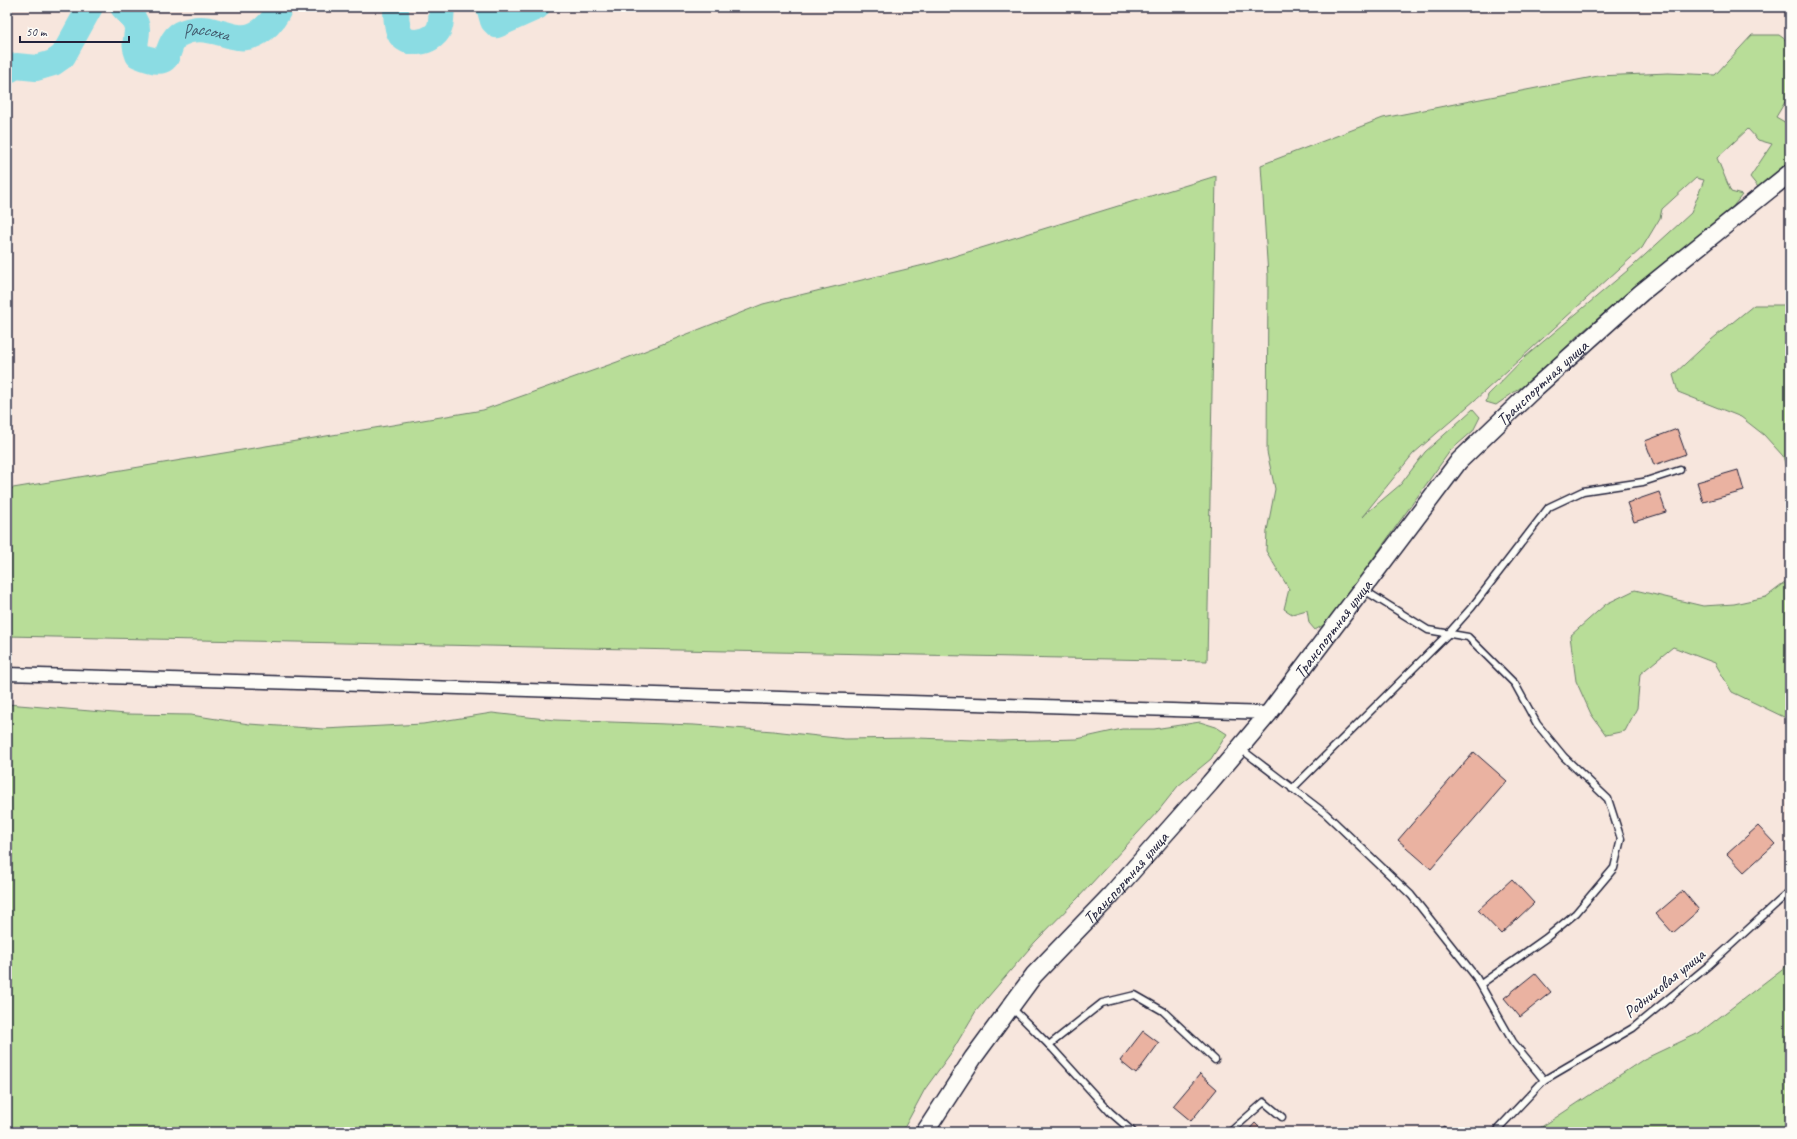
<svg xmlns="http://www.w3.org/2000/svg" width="1797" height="1139" viewBox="0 0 1797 1139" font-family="Caveat,sans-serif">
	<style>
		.green { fill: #b8dd98; stroke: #6d806a }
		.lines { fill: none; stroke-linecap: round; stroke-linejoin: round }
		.river { stroke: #8bdce3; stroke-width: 26 }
		.building { fill: #eab2a1; stroke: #22223b }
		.lane-casing { stroke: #22223b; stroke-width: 9 }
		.street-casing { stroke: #22223b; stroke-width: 15 }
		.secondary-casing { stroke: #22223b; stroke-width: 20 }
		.lane { stroke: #fdfcf7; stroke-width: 6 }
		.street { stroke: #fdfcf7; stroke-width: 12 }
		.secondary { stroke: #fdfcf7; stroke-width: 17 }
		.labels { text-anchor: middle; stroke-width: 3.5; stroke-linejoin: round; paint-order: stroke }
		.street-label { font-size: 17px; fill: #22223b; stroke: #fdfcf7 }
		.water-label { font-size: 18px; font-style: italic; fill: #425a6d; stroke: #fdfcf7 }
	</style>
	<rect width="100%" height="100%" fill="#f7e6dd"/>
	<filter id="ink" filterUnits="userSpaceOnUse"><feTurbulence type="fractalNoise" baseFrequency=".025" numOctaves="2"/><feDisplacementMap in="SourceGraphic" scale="8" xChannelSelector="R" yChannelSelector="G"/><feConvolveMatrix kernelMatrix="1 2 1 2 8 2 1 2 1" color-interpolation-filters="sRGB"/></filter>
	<g filter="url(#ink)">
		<g class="green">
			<polygon points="1752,35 1779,35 1790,43 1790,98 1785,102 1776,117 1788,124 1790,123 1790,159 1766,183 1758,187 1750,177 1772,144 1758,140 1748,129 1717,158 1731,192 1742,195 1727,214 1635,287 1576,337 1544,371 1496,405 1486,402 1488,395 1525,357 1634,265 1691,213 1704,180 1696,178 1662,209 1660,218 1642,248 1475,400 1413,454 1362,517 1401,484 1425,452 1473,409 1480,417 1473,431 1450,451 1327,623 1315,630 1309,623 1307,610 1292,614 1284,609 1289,589 1266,551 1267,531 1275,489 1267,452 1268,276 1261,165 1383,118 1598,76 1668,73 1715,75"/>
			<polygon points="1216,176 1207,661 7,636 7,489 483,410 617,362 763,304 932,263"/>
			<polygon points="1754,305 1790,305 1790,482 1783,456 1764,435 1741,417 1678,392 1673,375 1711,340"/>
			<polygon points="1790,579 1790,720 1732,692 1715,663 1673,647 1640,674 1637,708 1625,731 1606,735 1591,714 1576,681 1570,636 1606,604 1635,590 1703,606 1734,604 1766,597"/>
			<polygon points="7,704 126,714 191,715 249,724 324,729 423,724 492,713 555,720 694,725 773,731 845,739 918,738 1000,741 1077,739 1122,729 1154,729 1200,722 1216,727 1227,734 1211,759 1178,786 1159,810 1078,898 1035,942 976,1011 951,1053 925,1089 902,1132 7,1132"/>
			<polygon points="1790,963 1790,1132 1534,1132 1644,1059 1699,1033"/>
		</g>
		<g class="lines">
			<g class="river">
				<path id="s1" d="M 123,7 C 129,13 137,21 137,29 C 137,41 133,42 138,55 C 177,72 162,48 178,35 C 181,33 189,30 192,30 C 208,26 223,35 238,37 C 257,40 273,23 280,7"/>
				<path d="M 396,7 C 396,15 396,24 399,32 C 405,48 433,43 439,29 C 442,23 441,13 442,7"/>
				<polyline points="489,7 493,21 497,25 537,7"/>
				<polyline points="7,71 16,66 36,68 53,63 63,56 90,7"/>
			</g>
		</g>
		<g class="building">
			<polygon points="1677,429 1686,454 1654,465 1645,441"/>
			<polygon points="1738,470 1744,491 1703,502 1697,482"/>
			<polygon points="1659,492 1666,512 1634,522 1627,503"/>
			<polygon points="1474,752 1507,781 1431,869 1398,840"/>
			<polygon points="1758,826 1775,844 1744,872 1727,854"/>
			<polygon points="1512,879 1534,903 1501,934 1478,910"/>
			<polygon points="1683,891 1699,910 1673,933 1656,914"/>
			<polygon points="1535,973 1551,992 1520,1017 1504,998"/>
			<polygon points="1143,1031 1159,1043 1136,1074 1120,1061"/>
			<polygon points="1200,1074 1217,1089 1191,1121 1173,1106"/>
			<polygon points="1255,1123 1264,1132 1247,1132"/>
			<polygon points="1444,1126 1448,1132 1434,1132"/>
		</g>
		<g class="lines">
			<g class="lane-casing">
				<g id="lane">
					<polyline points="1364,590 1428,630 1468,637 1515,684 1537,724 1564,757 1608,799 1621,839 1614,868 1576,913 1546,938 1481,984"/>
					<polyline points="1241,749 1326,814 1411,895 1476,977 1513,1042 1544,1080 1495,1132"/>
					<polyline points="1292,789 1448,634 1472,607 1549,507 1583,491 1643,482 1680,470"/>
					<polyline points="1012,1008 1053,1049 1110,1112 1133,1132"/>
					<polyline points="1049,1045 1102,1003 1135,995 1163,1011 1215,1060"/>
					<polyline points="1544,1080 1633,1028 1709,965 1790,891"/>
					<polyline points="1230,1132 1264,1102 1282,1117"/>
				</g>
			</g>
			<g class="street-casing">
				<path id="street" d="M 7,674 C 428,689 849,697 1269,713"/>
			</g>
			<g class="secondary-casing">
				<g id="secondary">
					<path id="s2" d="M 925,1132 L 973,1058 L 1034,975 L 1111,895 L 1210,783 L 1269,713 L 1459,461 L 1534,389 L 1641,293 L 1790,173"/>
				</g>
			</g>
			<use href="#lane" class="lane"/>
			<use href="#street" class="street"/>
			<use href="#secondary" class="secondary"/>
		</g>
	</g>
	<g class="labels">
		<g class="street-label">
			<text dy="6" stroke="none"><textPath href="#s2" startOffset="973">Транспортная улица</textPath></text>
			<text dy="6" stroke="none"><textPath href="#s2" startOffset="649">Транспортная улица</textPath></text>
			<text dy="6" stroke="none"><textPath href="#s2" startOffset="325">Транспортная улица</textPath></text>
			<text transform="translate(1664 983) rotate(-39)" y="6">Родниковая улица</text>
		</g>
		<g class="water-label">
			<text dy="6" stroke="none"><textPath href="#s1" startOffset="137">Рассоха</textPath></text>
		</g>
	</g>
	<rect width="1797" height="1139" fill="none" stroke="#fdfcf7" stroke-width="24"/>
	<rect x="12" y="12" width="1773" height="1115" fill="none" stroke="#22223b" stroke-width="1.5" filter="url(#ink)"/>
	<path d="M20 36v6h109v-6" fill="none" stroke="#22223b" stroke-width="2"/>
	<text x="26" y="36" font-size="12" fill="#22223b" stroke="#fdfcf7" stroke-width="3" paint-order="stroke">50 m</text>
</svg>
